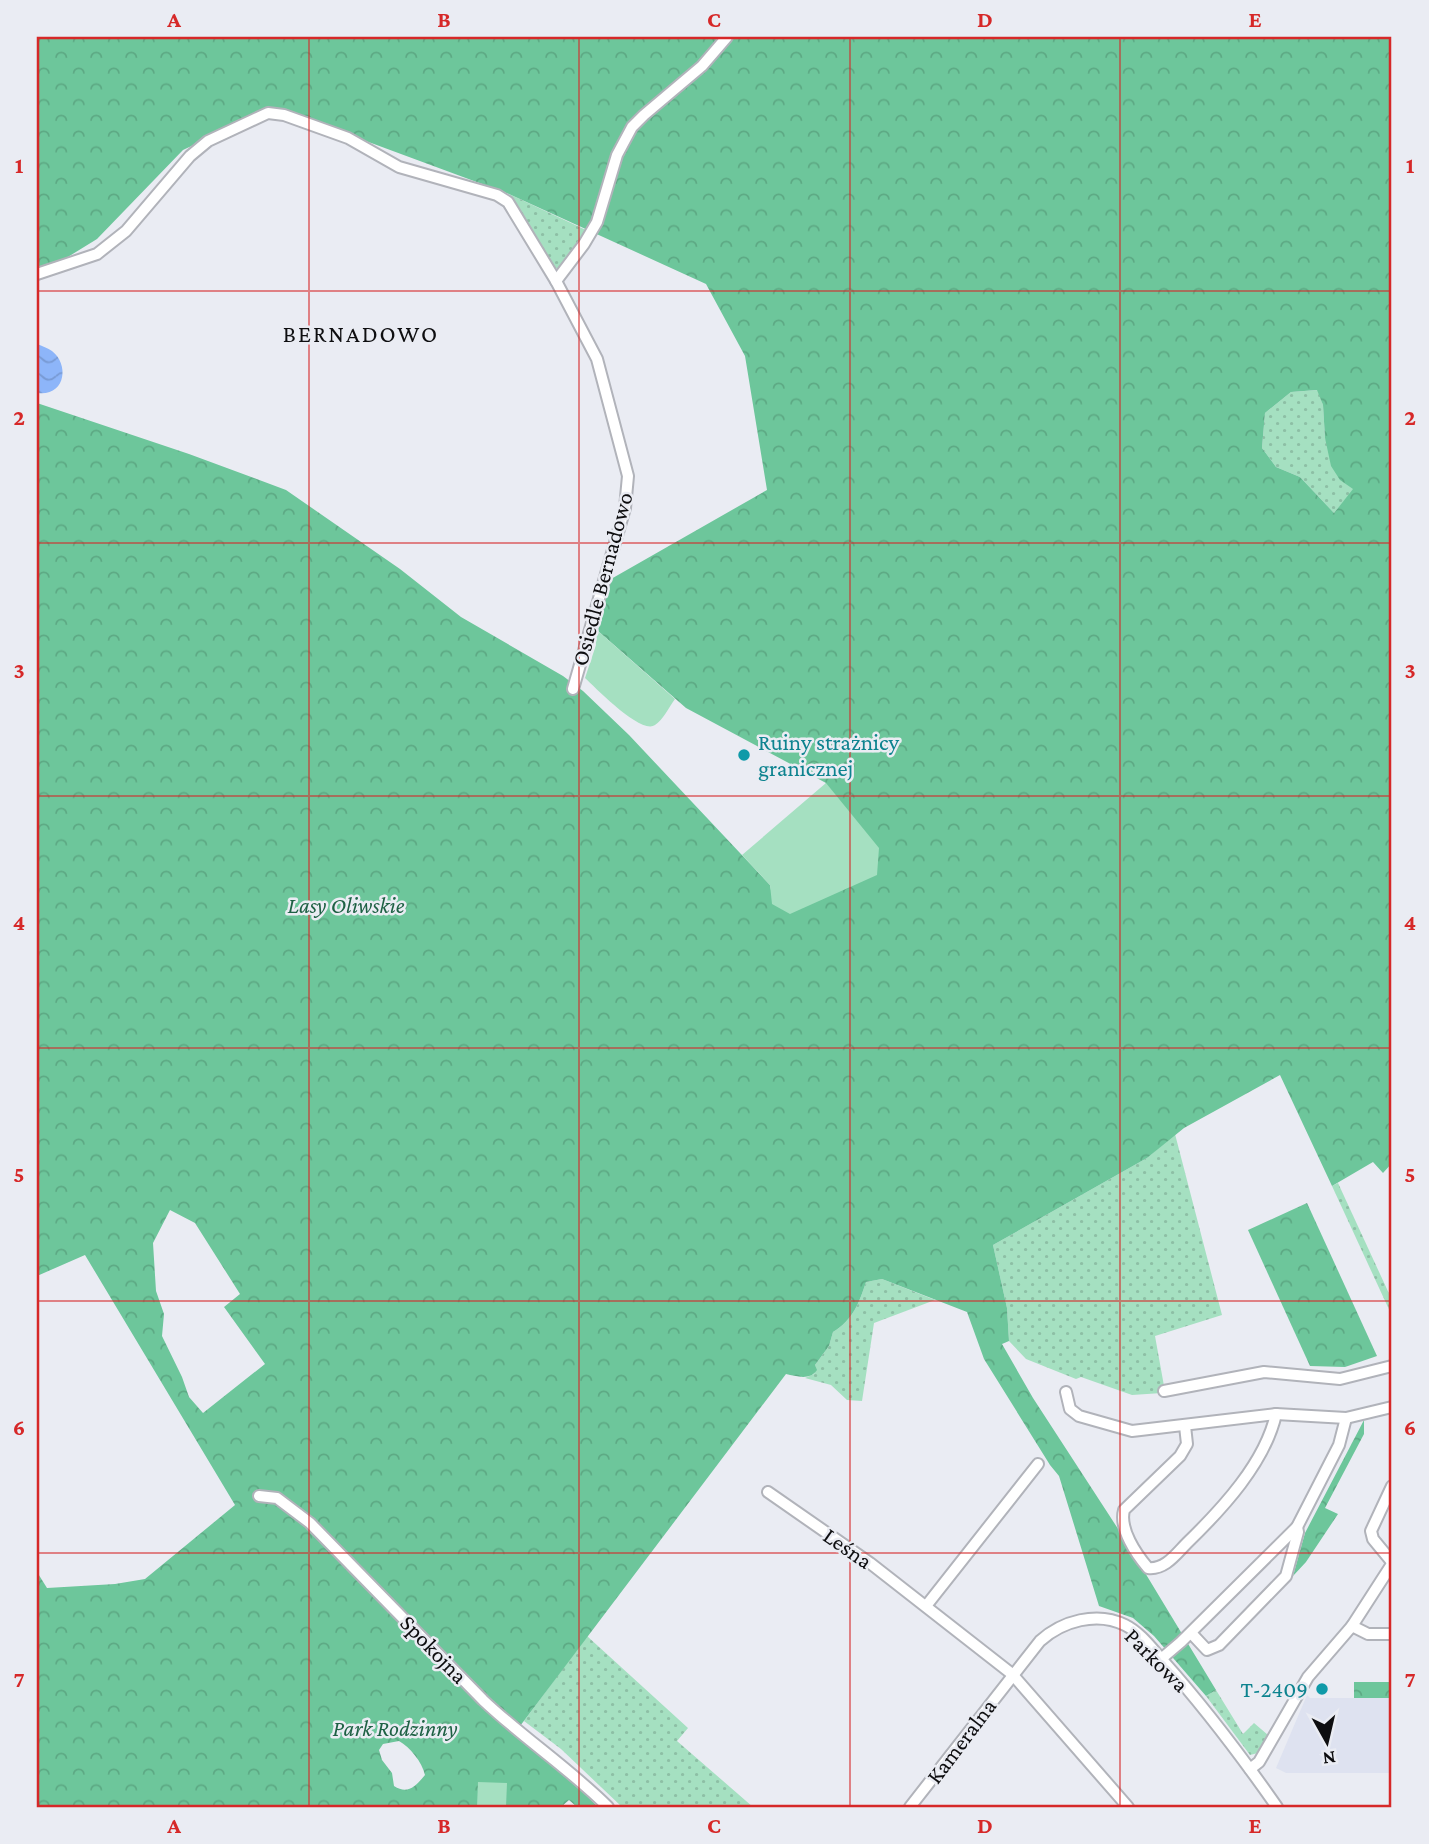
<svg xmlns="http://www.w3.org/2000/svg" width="1429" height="1844" viewBox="0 0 1429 1844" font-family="'Crimson Pro',serif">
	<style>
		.built { fill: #dee2f0 }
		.grass { fill: url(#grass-dots) }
		.forest { fill: url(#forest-crowns); fill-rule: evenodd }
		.garden { fill: #a5e0c1 }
		.water { fill: url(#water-waves) }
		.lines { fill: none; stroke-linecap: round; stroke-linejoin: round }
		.street-casing { stroke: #b1b3ba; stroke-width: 14 }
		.street { stroke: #fff; stroke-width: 10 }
		.grid { fill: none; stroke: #d62828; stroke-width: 2; stroke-opacity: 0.55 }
		.culture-dot { fill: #0f9aa8; stroke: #eaecf3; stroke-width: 2.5 }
		.labels { text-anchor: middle; stroke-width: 5; stroke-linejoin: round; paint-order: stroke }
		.street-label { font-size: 23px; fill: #0e0e10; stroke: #eaecf3 }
		.culture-label { font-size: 23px; fill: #0d838f; stroke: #eaecf3; text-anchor: start }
		.park-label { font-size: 23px; font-style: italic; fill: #1e6144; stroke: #eaecf3 }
		.neighbourhood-label { font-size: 24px; letter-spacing: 2px; fill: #0e0e10; stroke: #eaecf3 }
		.neatline { fill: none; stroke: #d62828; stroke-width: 2.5 }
		.grid-label { font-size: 23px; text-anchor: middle; font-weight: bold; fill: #d62828 }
	</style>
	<defs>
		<pattern id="grass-dots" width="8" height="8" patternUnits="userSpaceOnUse" patternTransform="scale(1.75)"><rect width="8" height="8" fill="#a5e0c1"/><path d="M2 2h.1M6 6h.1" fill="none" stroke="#8dbfa5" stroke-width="1.8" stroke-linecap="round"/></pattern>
		<pattern id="forest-crowns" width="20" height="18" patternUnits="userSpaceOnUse" patternTransform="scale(1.75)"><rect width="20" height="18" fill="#6dc69b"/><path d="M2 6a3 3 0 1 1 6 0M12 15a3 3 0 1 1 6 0" fill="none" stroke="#5da984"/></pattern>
		<pattern id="water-waves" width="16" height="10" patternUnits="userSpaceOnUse" patternTransform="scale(1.75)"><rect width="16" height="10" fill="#8db5f9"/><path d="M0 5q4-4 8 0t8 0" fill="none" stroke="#789ad4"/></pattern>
	</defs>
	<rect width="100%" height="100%" fill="#eaecf3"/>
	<polygon class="built" points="1307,1695 1310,1698 1392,1698 1392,1773 1286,1773 1276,1768"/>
	<g class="grass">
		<polygon points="509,194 588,231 560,268 552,268"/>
		<polygon points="1318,390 1323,405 1325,438 1354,489 1334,513 1300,477 1276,467 1262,448 1265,413 1291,392"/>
		<polygon points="1175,1134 1222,1315 1155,1336 1164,1386 1162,1393 1132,1395 1081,1377 1076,1379 1026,1359 1009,1341 1007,1308 993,1245 1147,1158"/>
		<polygon points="1338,1183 1392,1300 1392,1316 1332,1186"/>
		<path d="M 882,1279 L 935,1300 L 874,1323 L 862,1401 L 847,1400 L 831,1385 L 805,1378 L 814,1374 L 816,1370 L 815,1365 L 829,1346 L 833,1332 C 853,1320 859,1303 866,1282 Z"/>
		<polygon points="587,1636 688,1728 677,1741 753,1807 622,1807 561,1749 524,1721"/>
		<polygon points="1216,1690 1243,1734 1254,1723 1268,1735 1258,1753 1250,1755 1206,1696"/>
	</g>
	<g class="forest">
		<path d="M 37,37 L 1392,37 L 1392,1163 L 1383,1173 L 1373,1162 L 1332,1186 L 1280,1075 L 1184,1128 L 1147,1158 L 993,1245 L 1007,1308 L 1009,1341 L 1002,1344 L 1033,1398 L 1124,1538 L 1216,1690 L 1206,1696 L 1154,1636 L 1133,1618 L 1099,1606 L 1059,1476 L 1050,1465 L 984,1359 L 967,1312 L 882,1279 L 866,1282 C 859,1303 853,1320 833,1332 L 829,1346 L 815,1365 L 817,1370 C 810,1381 796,1376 786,1374 L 514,1734 L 556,1765 L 598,1807 L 577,1807 L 569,1800 L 561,1807 L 37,1807 L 37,1572 L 47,1588 L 115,1584 L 145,1579 L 235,1505 L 85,1255 L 37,1276 L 37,403 L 189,454 L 286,490 L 400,569 L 461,617 L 563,676 L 583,691 L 629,735 L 770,885 L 771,890 L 826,783 L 686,708 L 598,631 L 607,588 L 611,579 L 767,490 L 745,356 L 706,284 L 509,194 L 274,107 L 183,150 L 97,239 L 37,276 ZM 1317,390 L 1323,405 L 1325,438 L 1331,466 L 1340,480 L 1353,489 L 1334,513 L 1300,477 L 1276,467 L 1262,448 L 1265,413 L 1291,392 ZM 170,1210 L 195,1223 L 240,1294 L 224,1307 L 265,1364 L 203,1413 L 189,1397 L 182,1377 L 162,1336 L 164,1314 L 156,1291 L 153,1243 ZM 399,1741 C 410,1747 422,1762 425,1775 C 416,1786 408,1795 394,1786 L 392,1773 L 382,1760 L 379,1750 L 383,1744 Z"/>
		<polygon points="1307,1203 1377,1356 1345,1367 1310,1366 1248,1230"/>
		<polygon points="1364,1420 1364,1434 1325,1508 1338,1514 1306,1562 1293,1576 1305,1533"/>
		<rect x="1354" y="1682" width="38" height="16"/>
	</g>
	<g class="garden">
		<path d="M 598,631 L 675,699 C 669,707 663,720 655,725 C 641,735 596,688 585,678 L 596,645 L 595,640 Z"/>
		<polygon points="826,783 879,848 877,875 790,914 772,904 770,885 742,855"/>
		<polygon points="478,1782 507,1783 506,1807 477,1807"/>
	</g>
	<path class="water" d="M 37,344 C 42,346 48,348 52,351 C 70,365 65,397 37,393 Z"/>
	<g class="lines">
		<g class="street-casing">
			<g id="street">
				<polyline points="37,274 97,254 126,231 190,156 208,141 268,113 284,115 348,138 399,167 497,195 508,202 556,281 597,359 628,476 625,508 573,689"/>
				<polyline points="556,281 584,244 597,222 617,155 632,127 644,115 702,66 727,37"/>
				<polyline points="1164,1391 1264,1372 1340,1379 1392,1366"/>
				<polyline points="1066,1392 1070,1409 1079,1416 1132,1431 1276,1414 1346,1418 1392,1407"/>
				<path d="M 1185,1426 L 1187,1444 L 1180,1456 L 1124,1510 C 1119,1529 1136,1554 1148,1568 C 1165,1570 1176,1554 1187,1543 C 1222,1509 1265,1463 1276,1414"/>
				<polyline points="1392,1486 1371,1531 1373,1539 1392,1562"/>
				<polyline points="768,1492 870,1563 1012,1674 1128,1807"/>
				<path d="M 259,1496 L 277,1498 L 310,1523 L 483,1700 C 523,1738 569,1768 608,1807"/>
				<polyline points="926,1606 1038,1464"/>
				<polyline points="1352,1626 1368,1634 1392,1634"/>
				<polyline points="1191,1633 1207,1650 1219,1645 1286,1576 1298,1532 1297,1527"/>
				<polyline points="1161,1659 1181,1642 1297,1527 1339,1445 1346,1418"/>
				<polyline points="1250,1769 1259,1762 1308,1677 1352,1626 1392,1564"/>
				<path d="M 910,1807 L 1040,1641 C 1062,1621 1097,1611 1125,1625 C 1141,1633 1152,1649 1164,1662 C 1205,1708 1242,1757 1277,1807"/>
			</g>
		</g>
		<use href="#street" class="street"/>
	</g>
	<path class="grid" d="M 309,37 L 309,1807M 579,37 L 579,1807M 850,37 L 850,1807M 1120,37 L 1120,1807M 37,291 L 1392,291M 37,543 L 1392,543M 37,796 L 1392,796M 37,1048 L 1392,1048M 37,1301 L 1392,1301M 37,1553 L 1392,1553"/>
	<g class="culture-dot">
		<circle cx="744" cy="755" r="7"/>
		<circle cx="1322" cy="1689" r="7"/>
	</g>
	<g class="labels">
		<g class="street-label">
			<text transform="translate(602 579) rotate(-75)" y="8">Osiedle Bernadowo</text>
			<text transform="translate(848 1548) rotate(35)" y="8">Leśna</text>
			<text transform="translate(434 1649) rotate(46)" y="8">Spokojna</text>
			<text transform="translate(1157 1660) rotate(45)" y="8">Parkowa</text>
			<text transform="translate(961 1741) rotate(-53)" y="8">Kameralna</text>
		</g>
		<g class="culture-label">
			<text x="758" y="750">Ruiny strażnicy<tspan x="758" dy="26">granicznej</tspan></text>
			<text x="1308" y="1697" text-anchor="end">T-2409</text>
		</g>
		<g class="park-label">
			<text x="346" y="913">Lasy Oliwskie</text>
			<text x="395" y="1736">Park Rodzinny</text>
		</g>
		<g class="neighbourhood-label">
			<text x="361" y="342">BERNADOWO</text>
		</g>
	</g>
	<rect width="1429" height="1844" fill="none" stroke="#eaecf3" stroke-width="77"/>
	<g transform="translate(1327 1742) rotate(172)" stroke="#eaecf3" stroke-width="5" paint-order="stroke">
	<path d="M0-5L12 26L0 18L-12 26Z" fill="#0e0e10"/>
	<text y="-10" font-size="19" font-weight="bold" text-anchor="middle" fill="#0e0e10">N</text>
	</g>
	<rect x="38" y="38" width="1352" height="1768" class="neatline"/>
	<g class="grid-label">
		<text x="174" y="27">A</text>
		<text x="444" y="27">B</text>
		<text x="714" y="27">C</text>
		<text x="985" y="27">D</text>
		<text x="1255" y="27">E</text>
		<text x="19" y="173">1</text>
		<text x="1410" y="173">1</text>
		<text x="19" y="425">2</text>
		<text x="1410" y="425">2</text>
		<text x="19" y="678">3</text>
		<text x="1410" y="678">3</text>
		<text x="19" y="930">4</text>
		<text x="1410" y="930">4</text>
		<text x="19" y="1182">5</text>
		<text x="1410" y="1182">5</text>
		<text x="19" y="1435">6</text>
		<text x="1410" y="1435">6</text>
		<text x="19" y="1687">7</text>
		<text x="1410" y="1687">7</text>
		<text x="174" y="1833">A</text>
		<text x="444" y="1833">B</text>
		<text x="714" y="1833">C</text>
		<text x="985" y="1833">D</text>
		<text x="1255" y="1833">E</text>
	</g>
</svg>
